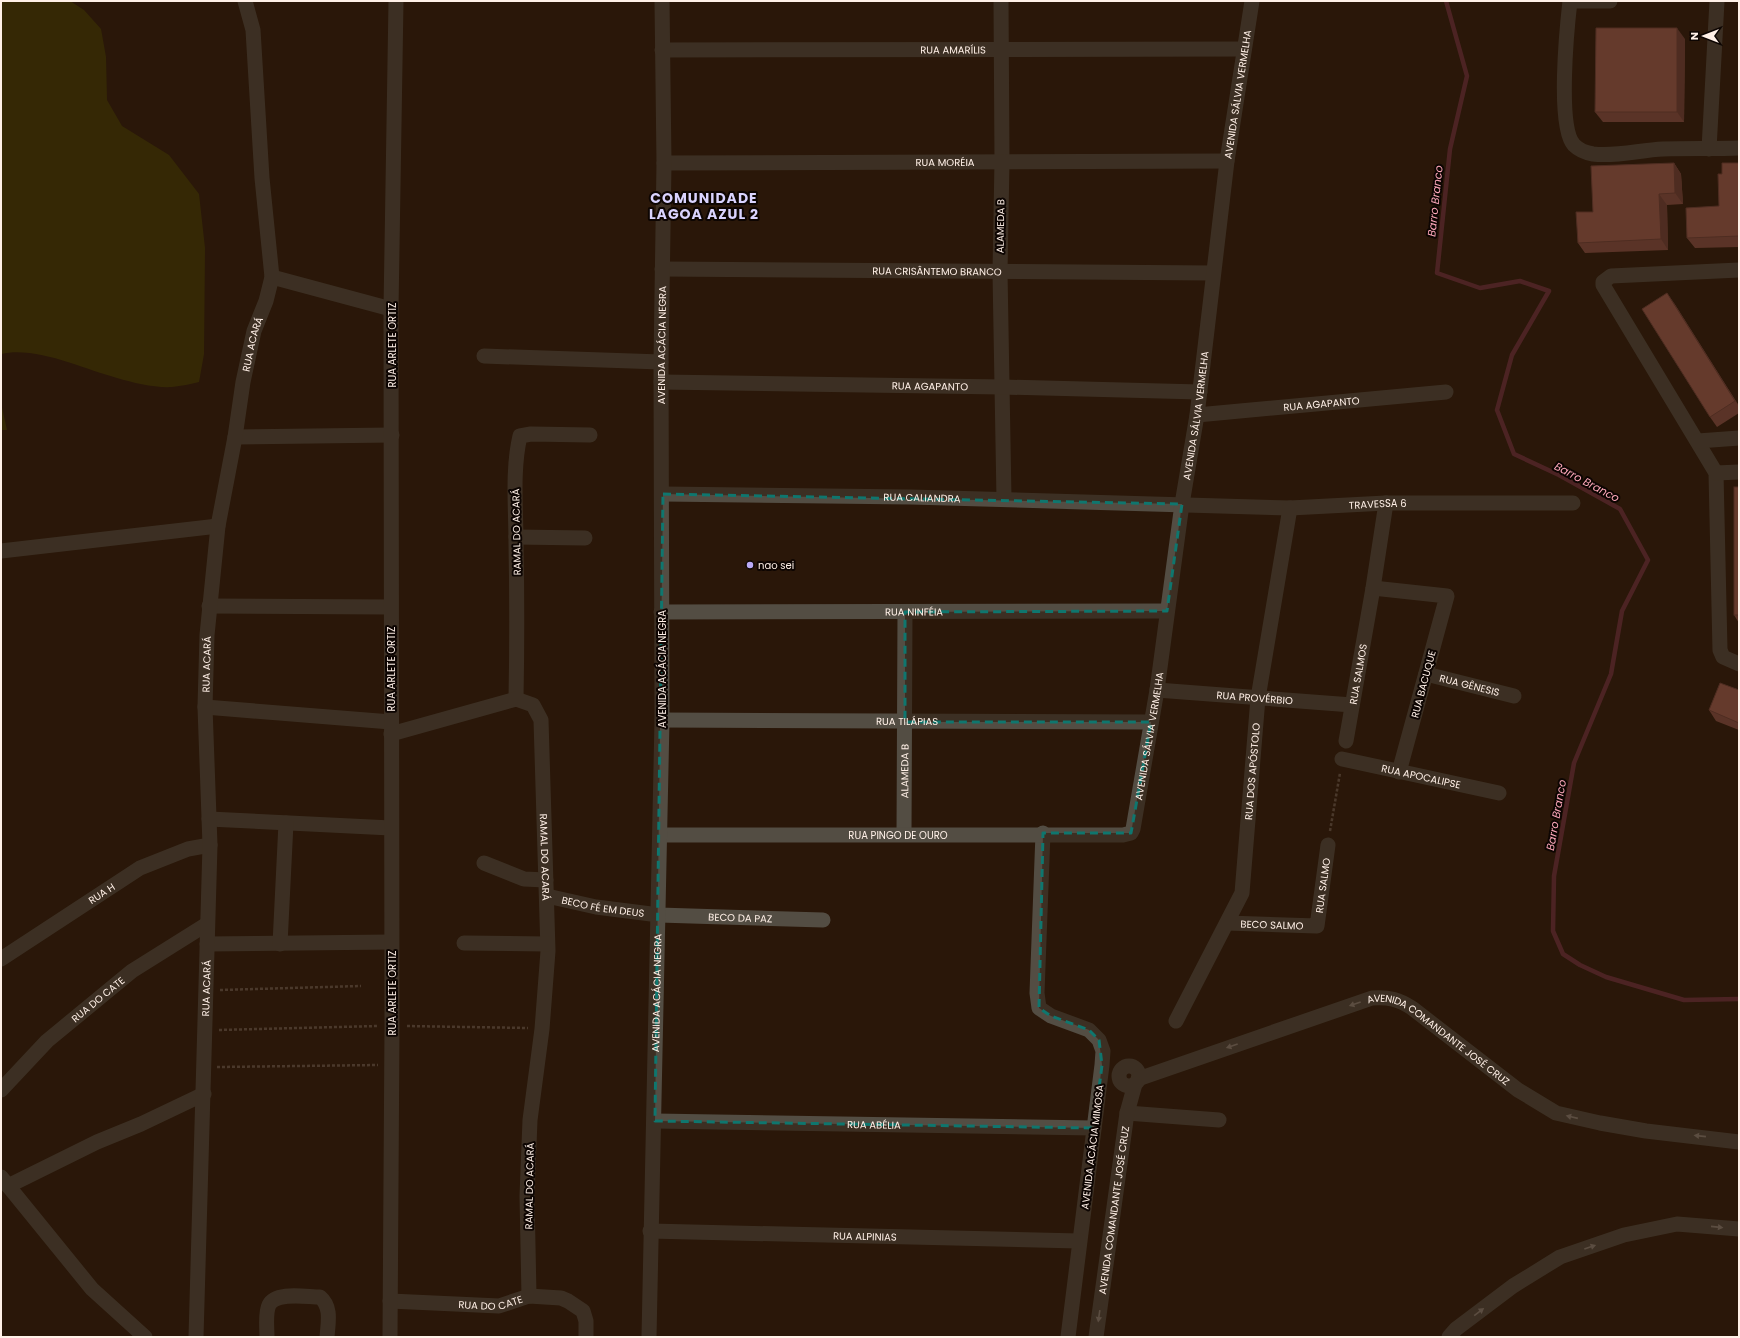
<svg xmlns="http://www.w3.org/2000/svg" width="1740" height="1338" viewBox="0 0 1740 1338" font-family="Poppins,sans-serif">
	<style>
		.green { fill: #433d00 }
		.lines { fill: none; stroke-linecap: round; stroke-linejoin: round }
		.stream { stroke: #773144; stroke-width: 4.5 }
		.path { stroke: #726154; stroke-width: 2.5; stroke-dasharray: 3 2; stroke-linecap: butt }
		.minor { stroke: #534d43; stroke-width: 15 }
		.wall { fill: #96564c }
		.shaded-wall { fill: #7a463e }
		.building { fill: #ae6458; stroke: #7a463e }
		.oneway { fill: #988e85 }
		.marked { fill: none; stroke: #0f766e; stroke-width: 3; stroke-dasharray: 8 5; stroke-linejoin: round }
		.poi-dot { fill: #baaaf6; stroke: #0d0502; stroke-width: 1.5 }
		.labels { text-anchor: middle; stroke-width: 4; stroke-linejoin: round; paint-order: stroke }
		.street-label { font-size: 10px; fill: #fff0e7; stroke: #0d0502 }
		.poi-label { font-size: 10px; fill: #fff0e7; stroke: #0d0502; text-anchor: start }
		.water-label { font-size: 11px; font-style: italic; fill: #fea8ba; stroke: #0d0502 }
		.district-label { font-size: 14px; font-weight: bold; letter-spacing: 1px; fill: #dad3fe; stroke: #0d0502 }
	</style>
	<rect width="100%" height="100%" fill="#2a1709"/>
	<g class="green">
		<path d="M 1,1 L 70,1 L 84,10 L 101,29 L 106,57 L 107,100 L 122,126 L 169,155 L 199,194 L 205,248 L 204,354 L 199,382 C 191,384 181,386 172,387 C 155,388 134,383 117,378 C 83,369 37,346 1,354 Z"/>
		<polygon points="1,403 7,430 1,430"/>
	</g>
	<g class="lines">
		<polyline class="stream" points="1446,1 1467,76 1450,149 1437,273 1480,288 1520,281 1549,291 1512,355 1497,410 1514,454 1559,475 1620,509 1648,560 1622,611 1611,674 1574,763 1554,876 1553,931 1563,954 1580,965 1606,977 1684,1000 1739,999"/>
		<g class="path">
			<polyline points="1330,831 1340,773"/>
			<polyline points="220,990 361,986"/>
			<polyline points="407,1026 528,1028"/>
			<polyline points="219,1030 378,1026"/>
			<polyline points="217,1067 378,1065"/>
		</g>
		<g class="minor">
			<polyline points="1001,1 1002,161 1000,272 1004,499"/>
			<path d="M 1570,1 C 1567,27 1557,127 1574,145 C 1579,150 1587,153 1593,154 C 1616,157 1640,150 1663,149 C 1688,148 1714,149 1739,148"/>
			<polyline points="1570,1 1610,1"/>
			<path id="s1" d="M 662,50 L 1244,49"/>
			<polyline points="1709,149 1717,1"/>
			<path id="s2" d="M 664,163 L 1227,161"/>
			<path id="s3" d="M 662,269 L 1212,273"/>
			<polyline points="1739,270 1611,276 1603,282 1603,285 1716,473 1720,650 1723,657 1739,664"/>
			<polyline points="272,277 391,309"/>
			<polyline points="484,356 661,362"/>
			<path id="s4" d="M 661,382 L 1003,387 L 1200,392"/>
			<path id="s5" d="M 1197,415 L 1446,392"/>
			<polyline points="235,437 392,435"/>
			<polyline points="1698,441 1739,438"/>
			<polyline points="1716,473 1739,472"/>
			<path id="s6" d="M 663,494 L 911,497 L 1290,508 L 1386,503 L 1573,503"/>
			<polyline points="516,537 585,538"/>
			<polyline points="1,551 218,526"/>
			<polyline points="1373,588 1447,596 1399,772"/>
			<polyline points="209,606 390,607"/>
			<path id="s7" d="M 661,612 L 1167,611"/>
			<path id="s8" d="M 1426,674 L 1514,696"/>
			<path id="s9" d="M 1157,690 L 1352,705"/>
			<path d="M 516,699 C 517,647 517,595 516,543 C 516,508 512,470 520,436 L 531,434 L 590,435"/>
			<polyline points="205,707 391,722"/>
			<path id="s10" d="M 662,720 L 1151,722"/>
			<path id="s11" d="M 391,734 L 516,699 L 533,705 L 541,720 L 548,951 L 542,1029 L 530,1120 L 527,1196 L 529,1296"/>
			<path id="s12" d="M 1346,741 L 1373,588 L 1386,503"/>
			<path id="s13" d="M 1342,759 L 1499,793"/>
			<polyline points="209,819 391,828"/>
			<polyline points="1043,833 1037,993 1039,1008 1051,1016 1089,1030 1099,1040 1103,1051 1102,1065 1068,1337"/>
			<path id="s14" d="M 904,834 L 905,612"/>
			<path id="s15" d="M 661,835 L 1123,835 L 1131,833 L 1133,829 L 1157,690 L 1182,504 L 1197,415 L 1227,161 L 1252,1"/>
			<polyline points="484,863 524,879 546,880"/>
			<path id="s16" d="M 547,896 L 596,907 L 659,915 L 823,920"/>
			<path id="s17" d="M 1227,923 L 1317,926 L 1328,845"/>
			<polyline points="464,943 547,944"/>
			<polyline points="207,944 391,942"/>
			<polyline points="280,944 286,823"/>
			<path id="s18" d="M 1,959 L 140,868 L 188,849 L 210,845"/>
			<path id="s19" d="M 1176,1021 L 1242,893 L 1258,698 L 1290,508"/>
			<circle cx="1129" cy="1076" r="10"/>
			<path id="s20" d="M 1138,1079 L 1372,998 C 1389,997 1398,999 1412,1008 L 1518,1090 L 1556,1113 L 1600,1123 L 1646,1131 L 1739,1142"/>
			<path id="s21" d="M 1,1090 L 47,1041 L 132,971 L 207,924"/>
			<polyline points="1127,1113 1219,1120"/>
			<path id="s22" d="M 655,1121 L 1094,1128"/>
			<polyline points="1,1177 92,1289 145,1337"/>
			<polyline points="8,1186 97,1142 141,1124 204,1094"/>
			<path id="s23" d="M 650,1231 L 1079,1241"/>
			<path id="s24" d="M 390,1301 L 499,1306 L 529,1296 L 561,1298 L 568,1301 L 583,1311 L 586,1321 L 586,1337"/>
			<path id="s25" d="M 196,1337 L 210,845 L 205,707 L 207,635 L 218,526 L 235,437 L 243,382 L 254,331 L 266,301 L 272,277 L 262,178 L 253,30 L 245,1"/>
			<path d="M 267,1337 C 267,1328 265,1313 269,1305 C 276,1291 306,1297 320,1297 C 332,1307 328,1323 327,1337"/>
			<polyline points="390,1337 392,1026 391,309 396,1"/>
			<path id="s26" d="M 649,1337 L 662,720 L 661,362 L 664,163 L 662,1"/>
			<path id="s27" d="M 1096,1337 L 1127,1113 L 1135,1084"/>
			<polyline points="1449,1337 1456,1329 1513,1286 1560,1257 1624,1235 1677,1224 1739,1229"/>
		</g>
	</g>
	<g class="wall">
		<polygon points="1685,39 1684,122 1603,122 1595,112"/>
		<polygon points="1674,163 1681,174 1683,204 1667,205 1668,250 1585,253 1578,243 1593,212"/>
		<polygon points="1739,163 1739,247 1695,248 1687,238 1719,206 1722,174"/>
		<polygon points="1674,303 1739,406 1739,413 1717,427 1710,417"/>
		<polygon points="1739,487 1739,623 1734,615"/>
		<polygon points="1739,690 1739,730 1716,721 1709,710"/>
	</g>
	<g class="shaded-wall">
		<polygon points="1677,28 1685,39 1684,122 1677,112"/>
		<polygon points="1674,163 1681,174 1683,204 1675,193"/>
		<polygon points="1659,194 1667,205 1668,250 1661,239"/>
		<polygon points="1667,293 1674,303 1739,406 1735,401"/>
	</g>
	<g class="building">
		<polygon points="1596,28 1677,28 1677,112 1595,112"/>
		<polygon points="1674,163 1675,193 1659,194 1661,239 1578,243 1576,212 1593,212 1591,166"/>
		<polygon points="1722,163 1739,163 1739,236 1687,238 1686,208 1719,206 1718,174 1722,174"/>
		<polygon points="1667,293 1735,401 1710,417 1642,309"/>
		<rect x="1734" y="487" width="5" height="128"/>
		<polygon points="1720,683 1739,690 1739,723 1709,710"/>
	</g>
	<defs><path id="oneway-solid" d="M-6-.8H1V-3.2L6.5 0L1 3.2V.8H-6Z"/></defs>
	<g class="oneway">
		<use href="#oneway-solid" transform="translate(1355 1004) rotate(161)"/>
		<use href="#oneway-solid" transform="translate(1232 1046) rotate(161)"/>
		<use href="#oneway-solid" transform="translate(1572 1117) rotate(-167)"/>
		<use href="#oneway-solid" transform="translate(1700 1136) rotate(-174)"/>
		<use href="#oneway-solid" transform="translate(1717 1227) rotate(6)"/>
		<use href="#oneway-solid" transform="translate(1590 1247) rotate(-19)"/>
		<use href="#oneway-solid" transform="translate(1479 1312) rotate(-37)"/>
		<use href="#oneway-solid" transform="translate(1099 1316) rotate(98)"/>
	</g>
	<path d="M0 0H1740V1338H0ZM 663,494 L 1182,504 L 1167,611 L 905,612 L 905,722 L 1151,722 L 1131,833 L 1043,833 L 1039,1008 L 1051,1016 L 1089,1030 L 1099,1040 L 1102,1065 L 1094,1128 L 655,1121 Z" fill="#2a1709" fill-opacity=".55" fill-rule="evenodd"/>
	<path class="marked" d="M 663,494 L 1182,504 L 1167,611 L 905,612 L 905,722 L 1151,722 L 1131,833 L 1043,833 L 1039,1008 L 1051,1016 L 1089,1030 L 1099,1040 L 1102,1065 L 1094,1128 L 655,1121 Z"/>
	<circle class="poi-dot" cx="750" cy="565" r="4"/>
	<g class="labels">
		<g class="street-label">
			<text dy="4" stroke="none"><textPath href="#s1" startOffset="291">RUA AMARÍLIS</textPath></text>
			<text dy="4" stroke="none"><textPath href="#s15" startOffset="1217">AVENIDA SÁLVIA VERMELHA</textPath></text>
			<text dy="4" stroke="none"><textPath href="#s2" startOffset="281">RUA MORÉIA</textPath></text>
			<text transform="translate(1000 226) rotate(-89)" y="4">ALAMEDA B</text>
			<text dy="4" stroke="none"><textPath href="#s3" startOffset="275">RUA CRISÂNTEMO BRANCO</textPath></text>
			<text dy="4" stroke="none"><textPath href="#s25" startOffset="997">RUA ACARÁ</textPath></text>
			<text transform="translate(392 345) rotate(-90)" y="4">RUA ARLETE ORTIZ</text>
			<text dy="4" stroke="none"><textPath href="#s26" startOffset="992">AVENIDA ACÁCIA NEGRA</textPath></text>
			<text dy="4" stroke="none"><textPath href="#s4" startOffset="269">RUA AGAPANTO</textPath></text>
			<text dy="4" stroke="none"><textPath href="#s5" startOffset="125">RUA AGAPANTO</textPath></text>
			<text dy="4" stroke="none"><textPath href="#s15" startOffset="893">AVENIDA SÁLVIA VERMELHA</textPath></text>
			<text dy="4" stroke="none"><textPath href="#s6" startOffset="259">RUA CALIANDRA</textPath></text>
			<text dy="4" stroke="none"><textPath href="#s6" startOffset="715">TRAVESSA 6</textPath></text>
			<text transform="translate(516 532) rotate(-91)" y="4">RAMAL DO ACARÁ</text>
			<text dy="4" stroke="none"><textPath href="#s7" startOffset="253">RUA NINFÉIA</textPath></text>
			<text dy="4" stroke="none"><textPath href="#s25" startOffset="673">RUA ACARÁ</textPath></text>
			<text transform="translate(391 669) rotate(-90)" y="4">RUA ARLETE ORTIZ</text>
			<text transform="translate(662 669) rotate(-90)" y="4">AVENIDA ACÁCIA NEGRA</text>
			<text dy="4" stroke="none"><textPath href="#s12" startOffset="68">RUA SALMOS</textPath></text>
			<text transform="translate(1423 684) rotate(-75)" y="4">RUA BACUQUE</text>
			<text dy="4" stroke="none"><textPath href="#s8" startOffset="45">RUA GÊNESIS</textPath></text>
			<text dy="4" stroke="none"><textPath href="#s9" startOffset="98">RUA PROVÉRBIO</textPath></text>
			<text dy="4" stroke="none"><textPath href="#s10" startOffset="245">RUA TILÁPIAS</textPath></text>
			<text dy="4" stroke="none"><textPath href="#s15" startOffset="569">AVENIDA SÁLVIA VERMELHA</textPath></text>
			<text dy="4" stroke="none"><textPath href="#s14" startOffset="63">ALAMEDA B</textPath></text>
			<text dy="4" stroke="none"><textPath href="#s19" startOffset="266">RUA DOS APÓSTOLO</textPath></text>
			<text dy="4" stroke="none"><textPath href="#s13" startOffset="81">RUA APOCALIPSE</textPath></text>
			<text dy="4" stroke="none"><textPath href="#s15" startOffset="237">RUA PINGO DE OURO</textPath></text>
			<text dy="4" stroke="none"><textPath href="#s11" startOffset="302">RAMAL DO ACARÁ</textPath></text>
			<text dy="4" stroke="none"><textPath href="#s17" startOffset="131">RUA SALMO</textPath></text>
			<text dy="4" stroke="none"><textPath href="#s18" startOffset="120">RUA H</textPath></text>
			<text dy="4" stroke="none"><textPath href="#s16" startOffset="57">BECO FÉ EM DEUS</textPath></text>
			<text dy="4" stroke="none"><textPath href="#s16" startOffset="195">BECO DA PAZ</textPath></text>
			<text dy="4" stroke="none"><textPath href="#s17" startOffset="45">BECO SALMO</textPath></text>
			<text dy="4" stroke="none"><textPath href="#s25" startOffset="349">RUA ACARÁ</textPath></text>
			<text transform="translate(392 993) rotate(-90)" y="4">RUA ARLETE ORTIZ</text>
			<text dy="4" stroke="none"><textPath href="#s26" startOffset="344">AVENIDA ACÁCIA NEGRA</textPath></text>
			<text dy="4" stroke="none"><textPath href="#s21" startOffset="133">RUA DO CATE</textPath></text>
			<text dy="4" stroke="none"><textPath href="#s20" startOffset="327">AVENIDA COMANDANTE JOSÉ CRUZ</textPath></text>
			<text dy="4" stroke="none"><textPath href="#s22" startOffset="219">RUA ABÉLIA</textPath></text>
			<text transform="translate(1092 1147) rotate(-83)" y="4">AVENIDA ACÁCIA MIMOSA</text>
			<text transform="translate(529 1186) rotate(-89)" y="4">RAMAL DO ACARÁ</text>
			<text dy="4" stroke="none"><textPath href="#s27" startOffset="128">AVENIDA COMANDANTE JOSÉ CRUZ</textPath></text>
			<text dy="4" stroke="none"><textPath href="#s23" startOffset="215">RUA ALPINIAS</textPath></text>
			<text dy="4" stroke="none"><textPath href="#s24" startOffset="101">RUA DO CATE</textPath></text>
		</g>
		<g class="poi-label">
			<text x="758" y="569">nao sei</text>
		</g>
		<g class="water-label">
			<text transform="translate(1435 201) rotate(-84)" y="4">Barro Branco</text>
			<text transform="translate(1587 482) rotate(28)" y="4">Barro Branco</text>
			<text transform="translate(1556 815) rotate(-80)" y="4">Barro Branco</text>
		</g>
		<g class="district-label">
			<text x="704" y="203">COMUNIDADE<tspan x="704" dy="16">LAGOA AZUL 2</tspan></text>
		</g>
	</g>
	<rect width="1740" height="1338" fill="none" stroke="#fff0e7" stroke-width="4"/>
	<g transform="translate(1704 36) rotate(270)" stroke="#0d0502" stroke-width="3" paint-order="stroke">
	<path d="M0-3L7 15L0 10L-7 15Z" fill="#fff0e7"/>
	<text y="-6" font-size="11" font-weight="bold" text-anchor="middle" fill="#fff0e7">N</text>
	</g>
</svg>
